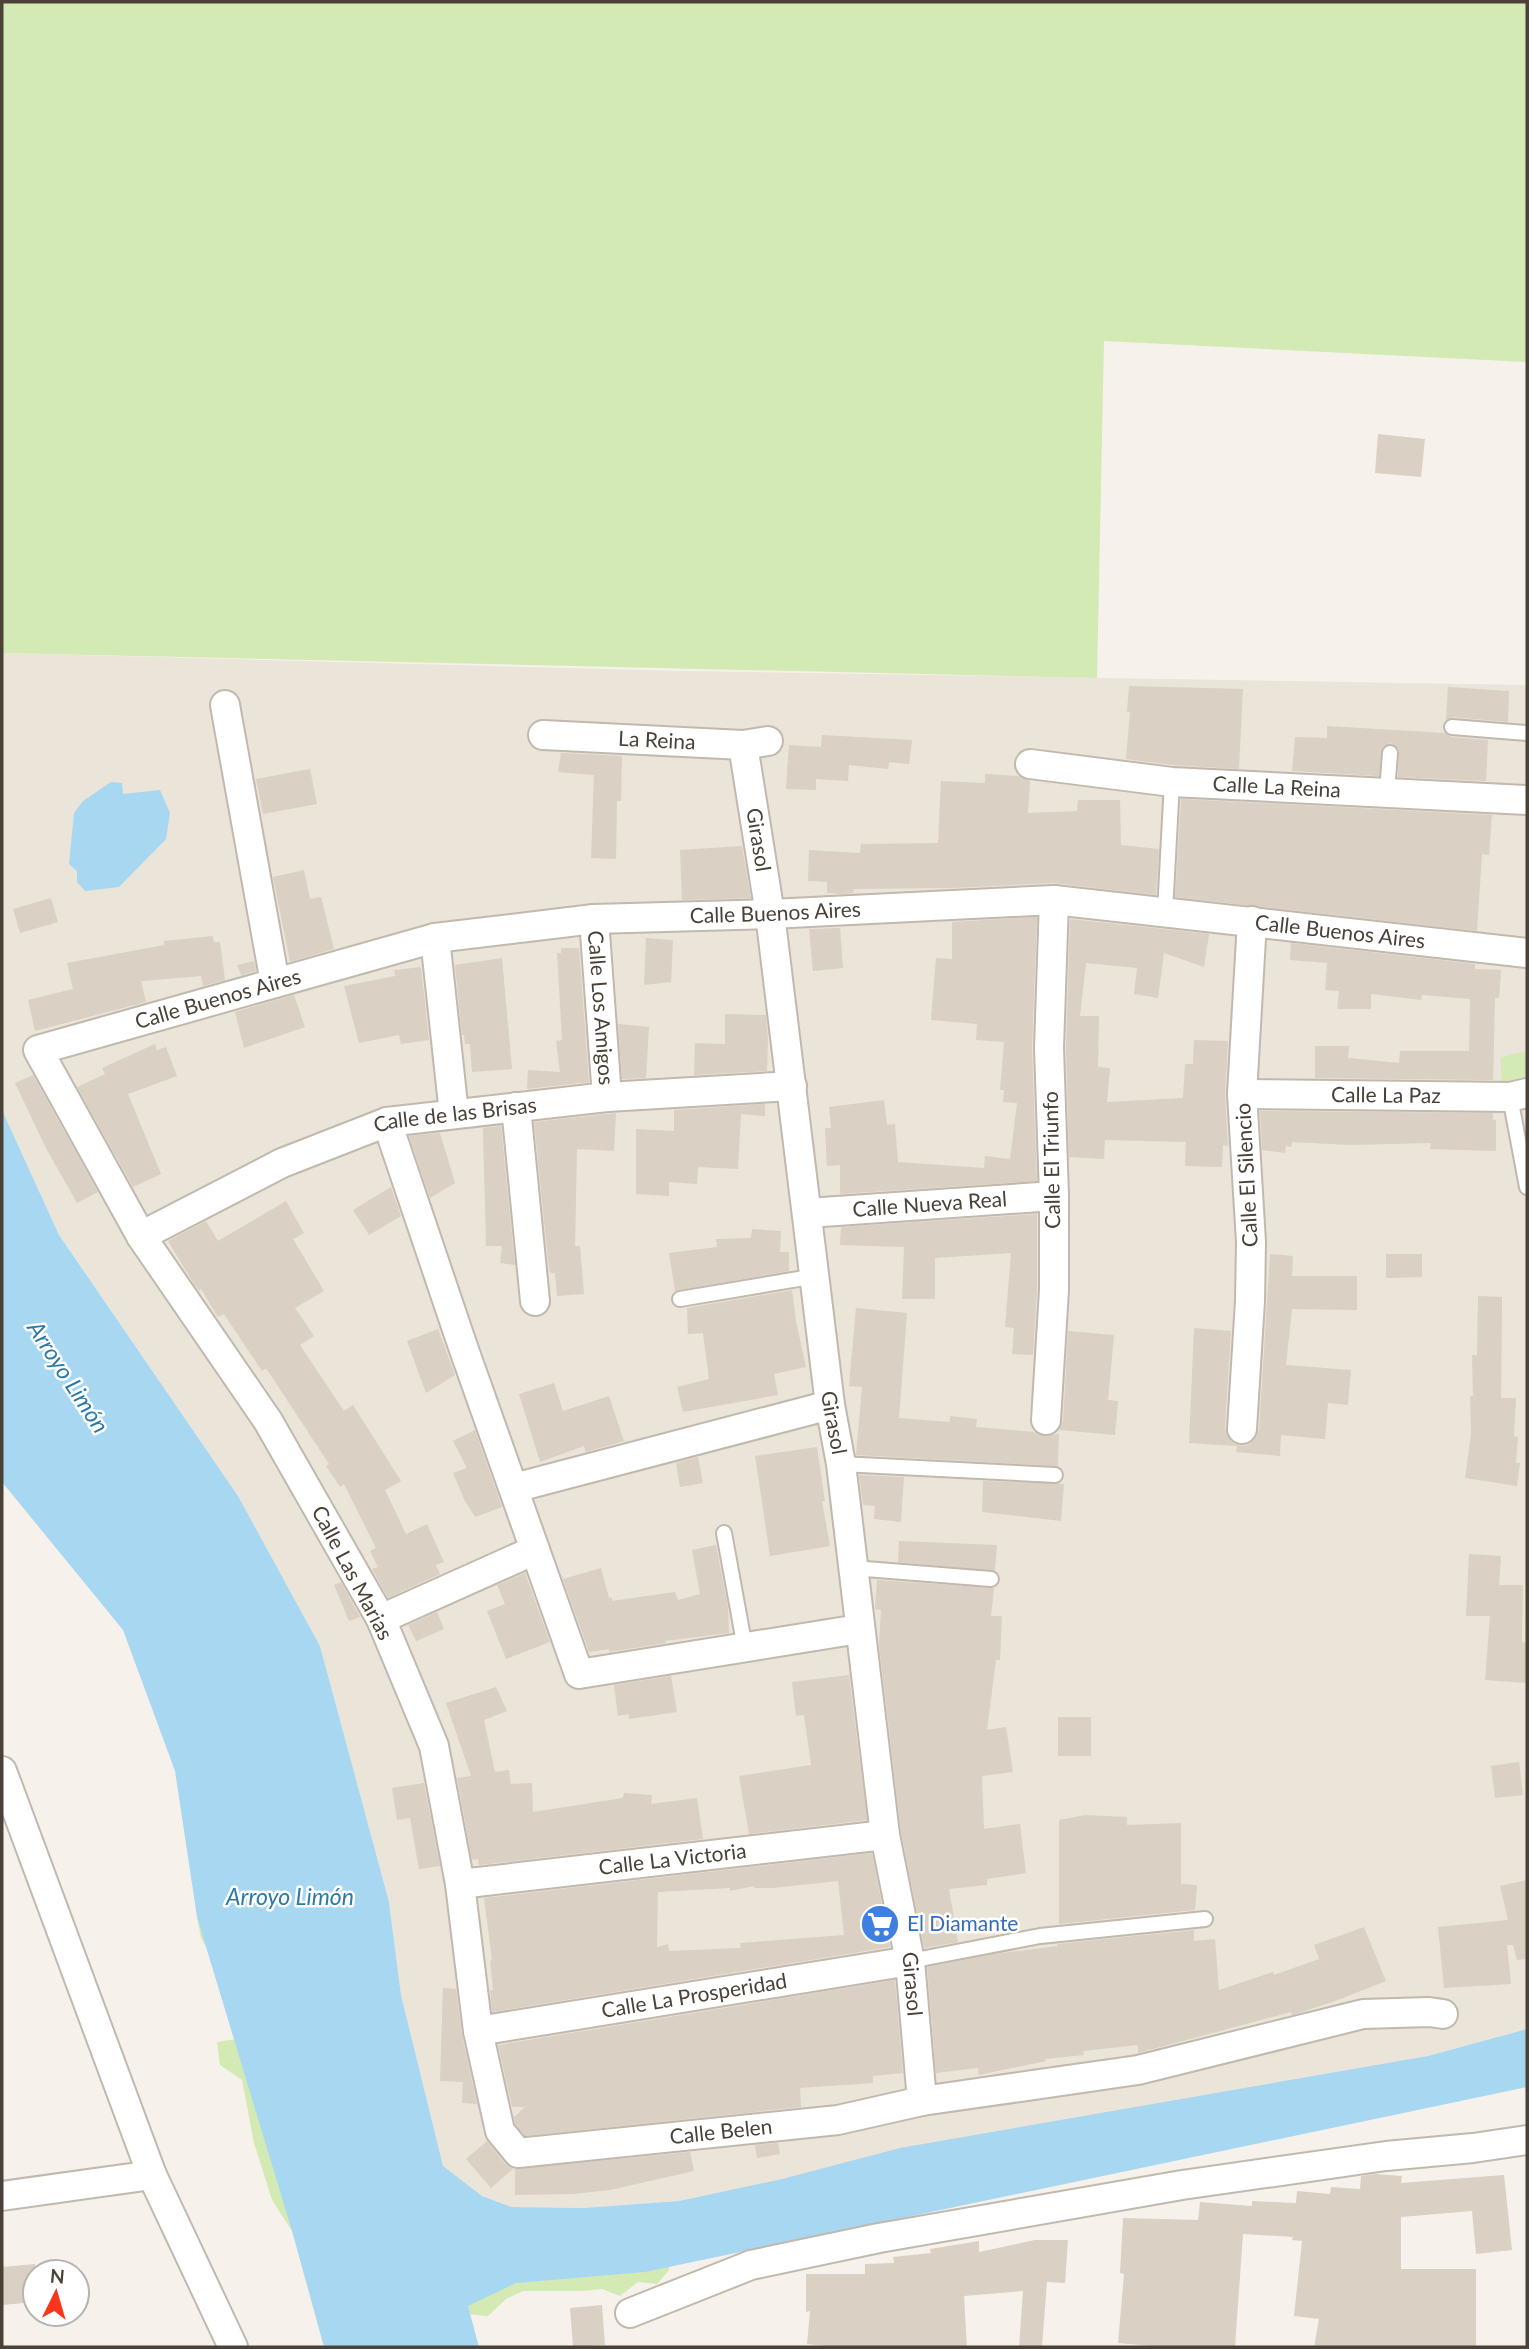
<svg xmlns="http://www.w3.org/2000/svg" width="1529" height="2349" viewBox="0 0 1529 2349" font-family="Lato,sans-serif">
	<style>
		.residential { fill: #eae4d9 }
		.green { fill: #d4eab4 }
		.water { fill: #a8d7f2 }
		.building { fill: #dad0c3; fill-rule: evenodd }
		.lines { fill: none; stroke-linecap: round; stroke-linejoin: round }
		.lane-casing { stroke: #c1b9ad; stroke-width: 18 }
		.street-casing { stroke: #c1b9ad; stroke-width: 32 }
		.lane { stroke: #fff; stroke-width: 14 }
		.street { stroke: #fff; stroke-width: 28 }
		.labels { text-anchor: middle; stroke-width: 5; stroke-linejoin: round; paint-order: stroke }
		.street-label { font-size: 21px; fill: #4a4238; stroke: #fff }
		.shop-label { font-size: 21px; fill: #366cbe; stroke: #fff; text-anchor: start }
		.water-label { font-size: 23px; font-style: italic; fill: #2c79a7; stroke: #fff }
	</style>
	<rect width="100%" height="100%" fill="#f6f2eb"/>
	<polygon class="residential" points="2,653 682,671 1527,685 1527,2029 1428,2056 782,2179 679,2201 583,2208 511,2207 482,2196 443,2167 401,1995 389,1902 320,1646 238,1496 59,1235 2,1110"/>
	<g class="green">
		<polygon points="2,2 1527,2 1527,362 1104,341 1097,678 2,653"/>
		<path d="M 1527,1051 L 1527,1085 L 1498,1088 L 1502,1078 L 1500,1059 C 1509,1053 1517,1054 1527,1051 Z"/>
		<polygon points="213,1912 292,2231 272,2200 254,2143 242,2080 220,2065 217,2042 236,2039 210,1954 201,1938 197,1917"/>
		<polygon points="669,2260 669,2270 657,2284 638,2282 620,2296 602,2289 584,2291 523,2291 506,2299 488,2316 465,2314 475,2290 492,2277"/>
	</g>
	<g class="water">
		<polygon points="111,782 122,783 123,794 160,790 170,813 166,839 119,887 85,891 77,882 77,871 69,864 74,813 83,801"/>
		<polygon points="2,1110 59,1235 238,1496 320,1646 389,1902 401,1995 443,2166 482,2196 511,2207 583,2208 679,2201 782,2179 900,2148 1428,2056 1527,2029 1527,2087 645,2272 516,2283 468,2306 479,2347 324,2347 292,2231 197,1917 175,1771 123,1630 2,1482"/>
	</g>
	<g class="building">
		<polygon points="1378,434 1425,439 1421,477 1375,473"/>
		<polygon points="1129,686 1243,689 1239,769 1173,765 1126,759 1130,712 1127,712"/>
		<polygon points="1448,687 1509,691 1508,722 1453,717 1446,720"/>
		<polygon points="1327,726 1445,733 1451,737 1488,740 1486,781 1398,777 1399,749 1390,743 1382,748 1379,776 1292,771 1295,737 1327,738"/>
		<polygon points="822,735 912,740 909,764 889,762 888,769 849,765 848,781 816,779 816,790 786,789 789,745 821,747"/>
		<polygon points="561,753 622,756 621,801 617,801 616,859 591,858 594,775 558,772"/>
		<polygon points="310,769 317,804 263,814 256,779"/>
		<polygon points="985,774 1019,776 1030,781 1028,813 1077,811 1078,800 1120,800 1121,845 1159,849 1156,895 1053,883 952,888 854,889 853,893 841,894 827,893 827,882 808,881 809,850 860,853 861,844 938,843 941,781 985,783"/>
		<polygon points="1181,799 1492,815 1489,855 1482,854 1477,931 1175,897"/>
		<polygon points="742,846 751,898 682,900 680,850"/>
		<polygon points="304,870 310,899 321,897 334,949 290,962 273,877"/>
		<polygon points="51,898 58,922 20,933 13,909"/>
		<polygon points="1037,917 1032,1049 1037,1181 840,1194 840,1165 827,1166 825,1128 831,1128 829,1107 884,1100 887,1125 895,1124 898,1162 984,1168 985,1156 1010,1159 1017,1103 1003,1102 1004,1090 1000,1090 1004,1042 976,1040 977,1024 931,1020 936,958 952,959 952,922"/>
		<polygon points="1070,919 1209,934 1204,967 1164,953 1158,998 1134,994 1137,968 1086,963 1080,1016 1099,1016 1098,1067 1110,1068 1107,1102 1183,1098 1185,1064 1193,1064 1194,1040 1228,1041 1225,1095 1228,1146 1223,1145 1222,1167 1185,1166 1186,1142 1105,1140 1104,1159 1069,1157 1066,1048"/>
		<polygon points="840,928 843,968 813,971 809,929"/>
		<polygon points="213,936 214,942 220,942 225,980 203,986 201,976 141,981 146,1002 35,1031 28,1000 73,989 67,963 164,945 164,941"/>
		<polygon points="646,938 673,940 671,982 644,985"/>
		<polygon points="1291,943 1475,964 1475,969 1501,970 1499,998 1495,998 1493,1080 1315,1078 1315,1046 1349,1046 1348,1058 1399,1063 1400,1051 1469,1051 1470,999 1422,995 1421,1000 1371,994 1371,1009 1337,1009 1339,991 1325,990 1327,963 1290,960"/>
		<polygon points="561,948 579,948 589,1082 527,1089 528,1070 560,1072 556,1041 562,1040 557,953 561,953"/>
		<polygon points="502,958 512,1069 472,1072 470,1044 465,1044 464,1035 462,1035 455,965"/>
		<polygon points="254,961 256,971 241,975 237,965"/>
		<polygon points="421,967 429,1040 401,1044 399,1035 359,1043 344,986 395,976 394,970"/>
		<polygon points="294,995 305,1027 244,1048 235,1012"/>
		<polygon points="725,1014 766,1015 768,1039 767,1071 694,1075 695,1043 725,1044"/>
		<polygon points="618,1024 649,1027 646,1078 622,1079"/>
		<polygon points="155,1044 157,1050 166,1047 177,1076 128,1094 161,1174 133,1187 77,1087 105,1074 102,1068"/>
		<polygon points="33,1075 98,1192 77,1203 47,1150 15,1083"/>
		<polygon points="765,1104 765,1116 741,1114 738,1169 698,1167 697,1184 669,1182 669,1196 636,1194 636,1129 674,1131 674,1110"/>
		<polygon points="1260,1111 1493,1113 1493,1120 1496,1120 1496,1151 1430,1149 1431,1143 1350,1145 1292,1142 1291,1147 1286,1146 1285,1153 1262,1150"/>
		<polygon points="616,1113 614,1151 577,1149 575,1246 580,1246 584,1294 557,1296 555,1273 551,1273 549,1270 534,1122"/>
		<polygon points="501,1126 515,1265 500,1263 502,1246 486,1246 483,1128"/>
		<polygon points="440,1133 455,1183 430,1198 409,1136"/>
		<polygon points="391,1187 401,1216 369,1235 353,1210"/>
		<polygon points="286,1201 304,1233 293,1239 324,1291 295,1308 314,1336 300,1345 344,1411 353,1405 401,1481 385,1490 406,1534 427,1524 444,1562 436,1565 440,1574 388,1598 372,1569 378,1567 370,1551 376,1548 344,1484 340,1487 326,1466 329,1464 266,1368 262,1371 224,1314 218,1317 201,1289 199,1291 192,1281 168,1241 206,1221 218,1241"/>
		<polygon points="1037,1214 1037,1289 1033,1355 1012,1354 1014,1328 1005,1327 1011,1253 935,1258 935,1299 902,1299 904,1247 840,1245 841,1227"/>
		<polygon points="752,1229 781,1231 780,1252 789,1252 789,1271 675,1291 669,1253 717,1247 716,1239 751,1238"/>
		<polygon points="1270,1254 1293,1256 1292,1276 1357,1276 1357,1310 1292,1309 1286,1365 1351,1370 1348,1405 1328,1403 1325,1439 1281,1435 1280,1456 1236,1452 1237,1446 1189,1443 1194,1328 1231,1331 1225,1428 1227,1436 1233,1443 1242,1446 1250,1444 1256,1438 1259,1430"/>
		<polygon points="1386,1254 1422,1254 1422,1277 1386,1278"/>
		<polygon points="792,1290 796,1321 806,1367 774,1374 778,1395 683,1412 677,1387 709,1379 703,1333 688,1334 687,1308"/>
		<polygon points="1478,1296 1502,1297 1501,1398 1516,1398 1514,1436 1518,1437 1516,1463 1520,1463 1517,1486 1465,1478 1471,1434 1470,1396 1473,1396 1472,1355 1477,1355"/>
		<polygon points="856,1308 907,1313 899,1418 950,1422 950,1416 977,1419 976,1427 1035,1432 1044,1436 1059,1434 1058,1466 856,1455 862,1387 849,1386"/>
		<polygon points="438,1329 455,1375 426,1393 407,1341"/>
		<polygon points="1068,1331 1114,1335 1108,1400 1118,1401 1115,1435 1059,1430 1063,1421"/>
		<polygon points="554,1383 563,1411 609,1396 624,1441 586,1452 584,1446 540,1462 519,1394"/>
		<polygon points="475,1430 502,1507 475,1517 464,1499 453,1473 467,1468 453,1441"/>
		<polygon points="817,1447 825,1501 822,1501 830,1546 770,1556 755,1456"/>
		<polygon points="698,1457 703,1483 680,1487 676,1463"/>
		<polygon points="859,1475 904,1477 901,1522 874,1519 875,1506 863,1505"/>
		<polygon points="983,1481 1064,1484 1061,1521 982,1512"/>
		<polygon points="899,1541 997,1545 995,1571 898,1562"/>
		<polygon points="716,1545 728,1607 729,1633 665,1641 666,1643 609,1652 609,1649 589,1652 563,1579 601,1568 609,1598 612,1597 612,1601 675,1592 678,1600 700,1594 692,1550"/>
		<polygon points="1469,1554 1501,1556 1499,1585 1523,1585 1522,1642 1527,1643 1527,1683 1485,1680 1490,1616 1466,1616"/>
		<polygon points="525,1573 550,1642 506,1659 487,1611 505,1604 497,1585"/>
		<polygon points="877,1580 994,1588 991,1616 1002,1616 1000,1660 996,1660 987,1730 1006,1727 1013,1772 982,1776 984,1829 1020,1824 1026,1873 987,1879 987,1885 949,1889 958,1942 924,1948 901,1832 879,1644 881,1610 875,1609"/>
		<polygon points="341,1582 360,1617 349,1621 334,1585"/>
		<polygon points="437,1612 444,1629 416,1641 408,1625"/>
		<polygon points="849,1675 867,1820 749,1834 739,1776 811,1765 804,1715 796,1716 792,1682"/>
		<polygon points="671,1676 677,1712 629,1719 629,1714 618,1716 614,1685"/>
		<polygon points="496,1687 507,1711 484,1720 495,1772 509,1770 511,1784 532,1783 533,1812 623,1798 624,1793 652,1795 651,1804 697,1798 703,1839 479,1865 478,1859 472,1860 457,1778 471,1776 446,1703"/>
		<rect x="1058" y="1717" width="33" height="39"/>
		<polygon points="1519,1762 1523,1795 1495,1798 1491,1766"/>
		<polygon points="424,1783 440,1866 419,1869 410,1818 397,1820 392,1788"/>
		<polygon points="1085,1815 1127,1817 1127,1825 1181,1823 1181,1884 1197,1885 1195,1910 1059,1924 1059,1820"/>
		<path d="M 872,1853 L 890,1947 L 492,2012 L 490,1990 L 493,1990 L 490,1961 L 492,1960 L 484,1898 ZM 838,1881 L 844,1935 L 740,1943 L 741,1948 L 669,1951 L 668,1944 L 657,1947 L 658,1892 L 730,1888 L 730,1891 L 754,1886 L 754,1888 L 772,1888 Z"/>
		<polygon points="1527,1880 1527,1959 1517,1960 1513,1945 1507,1945 1511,1984 1444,1988 1438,1927 1508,1920 1500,1886"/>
		<polygon points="1364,1927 1386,1981 1335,2001 1299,2013 1292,2015 1291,2012 1138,2053 1138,2045 1083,2051 1084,2055 1045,2059 1046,2061 979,2075 978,2068 936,2073 927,1967 995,1954 1058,1946 1057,1944 1194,1930 1194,1941 1215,1939 1219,1990 1273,1972 1274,1975 1319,1959 1314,1945"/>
		<polygon points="895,1980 903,2073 873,2076 873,2083 800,2088 801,2107 525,2136 515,2124 514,2117 525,2107 512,2107 498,2045"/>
		<polygon points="443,1988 456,1989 462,2035 477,2104 462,2103 463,2082 440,2081"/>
		<polygon points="487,2141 505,2164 513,2169 491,2188 466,2159"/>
		<polygon points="778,2143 780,2154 757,2158 755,2145"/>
		<polygon points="690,2152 694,2171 610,2190 573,2194 515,2195 515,2169"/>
		<polygon points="1375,2174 1402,2176 1401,2183 1504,2175 1512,2250 1476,2254 1472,2211 1401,2217 1401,2269 1476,2269 1476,2347 1314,2347 1319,2319 1294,2316 1302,2241 1292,2240 1293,2237 1243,2234 1235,2347 1162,2347 1118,2343 1124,2274 1120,2273 1123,2218 1198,2220 1200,2202 1252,2206 1252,2201 1296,2203 1297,2191 1330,2194 1331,2187 1360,2189 1361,2176"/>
		<polygon points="1035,2240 1068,2240 1065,2283 1047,2282 1042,2347 1019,2347 1023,2291 964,2296 967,2347 838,2347 807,2344 810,2311 806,2312 806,2274 865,2274 865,2264 894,2263 893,2257 931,2253 930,2249 979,2241 979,2252"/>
		<polygon points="35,2264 35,2302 2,2305 2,2267"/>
		<polygon points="602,2305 605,2345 573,2347 570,2308"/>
	</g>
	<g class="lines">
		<g class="lane-casing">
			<g id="lane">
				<polyline points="1452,727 1527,733"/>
				<polyline points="1387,792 1390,753"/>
				<polyline points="1165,912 1172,782"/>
				<polyline points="1510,1097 1527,1187"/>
				<polyline points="680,1299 816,1276"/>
				<polyline points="841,1464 1055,1475"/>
				<polyline points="724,1533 745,1648"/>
				<polyline points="853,1568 991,1579"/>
				<polyline points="910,1961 1040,1936 1205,1919"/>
			</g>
		</g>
		<g class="street-casing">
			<g id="street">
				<polyline points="225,705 275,983"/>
				<path id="s1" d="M 543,735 L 743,745 L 768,741"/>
				<path id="s2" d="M 743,745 L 770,914 L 830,1405 L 841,1464 L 885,1835 L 910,1961 L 922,2101"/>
				<path id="s3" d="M 1030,764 L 1172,782 L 1527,800"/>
				<path id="s4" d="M 594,919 L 607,1097"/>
				<polyline points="435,938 454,1114"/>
				<path id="s5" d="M 1242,1094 L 1510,1097 L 1527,1093"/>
				<polyline points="516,1107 535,1301"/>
				<polyline points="387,1122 462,1344 579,1674 859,1629"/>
				<path id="s6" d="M 808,1213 L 1054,1196"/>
				<path id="s7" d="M 141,1236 L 282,1163 L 387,1122 L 607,1097 L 792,1086"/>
				<polyline points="1046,1420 1054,1290 1054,1196 1049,1048 1054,900"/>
				<polyline points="1242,1429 1250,1301 1251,1242 1242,1094 1252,921"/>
				<polyline points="514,1488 830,1405"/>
				<polyline points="381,1619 535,1550"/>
				<polyline points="2,1771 152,2175 233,2347"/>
				<path id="s8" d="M 460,1884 L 885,1835"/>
				<path id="s9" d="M 1443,2014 L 1429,2012 L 1363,2014 L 1138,2070 L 922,2101 L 838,2120 L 518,2153 L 500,2131 L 478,2031 L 460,1884 L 434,1746 L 381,1619 L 268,1421 L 141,1236 L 38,1050 L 435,938 L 594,919 L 770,914 L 1054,900 L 1527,953"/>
				<path id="s10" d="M 478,2031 L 910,1961"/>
				<polyline points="2,2196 152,2175"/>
				<polyline points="630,2313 751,2265 879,2238 1182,2185 1386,2156 1473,2148 1527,2140"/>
			</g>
		</g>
		<use href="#lane" class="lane"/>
		<use href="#street" class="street"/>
	</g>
	<defs>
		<g id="supermarket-disc" transform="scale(2.0125)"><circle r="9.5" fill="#3f7fe0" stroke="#fff"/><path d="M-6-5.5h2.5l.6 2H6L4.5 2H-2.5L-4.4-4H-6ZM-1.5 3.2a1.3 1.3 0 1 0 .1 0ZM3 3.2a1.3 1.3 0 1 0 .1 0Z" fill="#fff"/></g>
	</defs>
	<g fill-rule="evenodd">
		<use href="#supermarket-disc" x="880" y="1924"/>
	</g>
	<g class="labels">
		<g class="street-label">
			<text dy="7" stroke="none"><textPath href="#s1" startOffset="114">La Reina</textPath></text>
			<text dy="7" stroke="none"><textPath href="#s3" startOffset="248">Calle La Reina</textPath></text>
			<text dy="7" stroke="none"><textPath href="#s2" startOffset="96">Girasol</textPath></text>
			<text dy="7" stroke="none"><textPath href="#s9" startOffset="2914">Calle Buenos Aires</textPath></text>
			<text dy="7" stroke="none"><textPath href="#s9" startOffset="3481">Calle Buenos Aires</textPath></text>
			<text dy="7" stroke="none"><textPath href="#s9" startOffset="2347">Calle Buenos Aires</textPath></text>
			<text dy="7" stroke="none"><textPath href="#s4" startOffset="89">Calle Los Amigos</textPath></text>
			<text dy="7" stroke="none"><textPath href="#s5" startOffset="144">Calle La Paz</textPath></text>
			<text dy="7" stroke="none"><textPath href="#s7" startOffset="340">Calle de las Brisas</textPath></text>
			<text transform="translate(1052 1160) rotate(-91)" y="7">Calle El Triunfo</text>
			<text transform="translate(1247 1175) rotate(-93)" y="7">Calle El Silencio</text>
			<text dy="7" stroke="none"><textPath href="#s6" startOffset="122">Calle Nueva Real</textPath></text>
			<text dy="7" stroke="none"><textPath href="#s2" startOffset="684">Girasol</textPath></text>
			<text transform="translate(352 1573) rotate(62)" y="7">Calle Las Marias</text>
			<text dy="7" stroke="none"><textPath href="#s8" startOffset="214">Calle La Victoria</textPath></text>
			<text dy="7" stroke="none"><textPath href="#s2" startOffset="1251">Girasol</textPath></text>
			<text dy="7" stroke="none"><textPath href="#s10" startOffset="219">Calle La Prosperidad</textPath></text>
			<text transform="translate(721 2132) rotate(-6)" y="7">Calle Belen</text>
		</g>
		<g class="shop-label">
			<text x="907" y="1931">El Diamante</text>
		</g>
		<g class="water-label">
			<text transform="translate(68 1377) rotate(57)" y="8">Arroyo Limón</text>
			<text x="290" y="1905">Arroyo Limón</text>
		</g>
	</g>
	<rect width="1529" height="2349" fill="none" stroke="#4a4238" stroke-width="7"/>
	<g transform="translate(56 2293) rotate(5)"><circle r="33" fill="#ffffff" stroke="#b7b3af" stroke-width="2"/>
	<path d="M0-5L12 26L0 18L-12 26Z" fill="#fb341c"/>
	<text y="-10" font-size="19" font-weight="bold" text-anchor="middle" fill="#4a4238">N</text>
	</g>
</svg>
